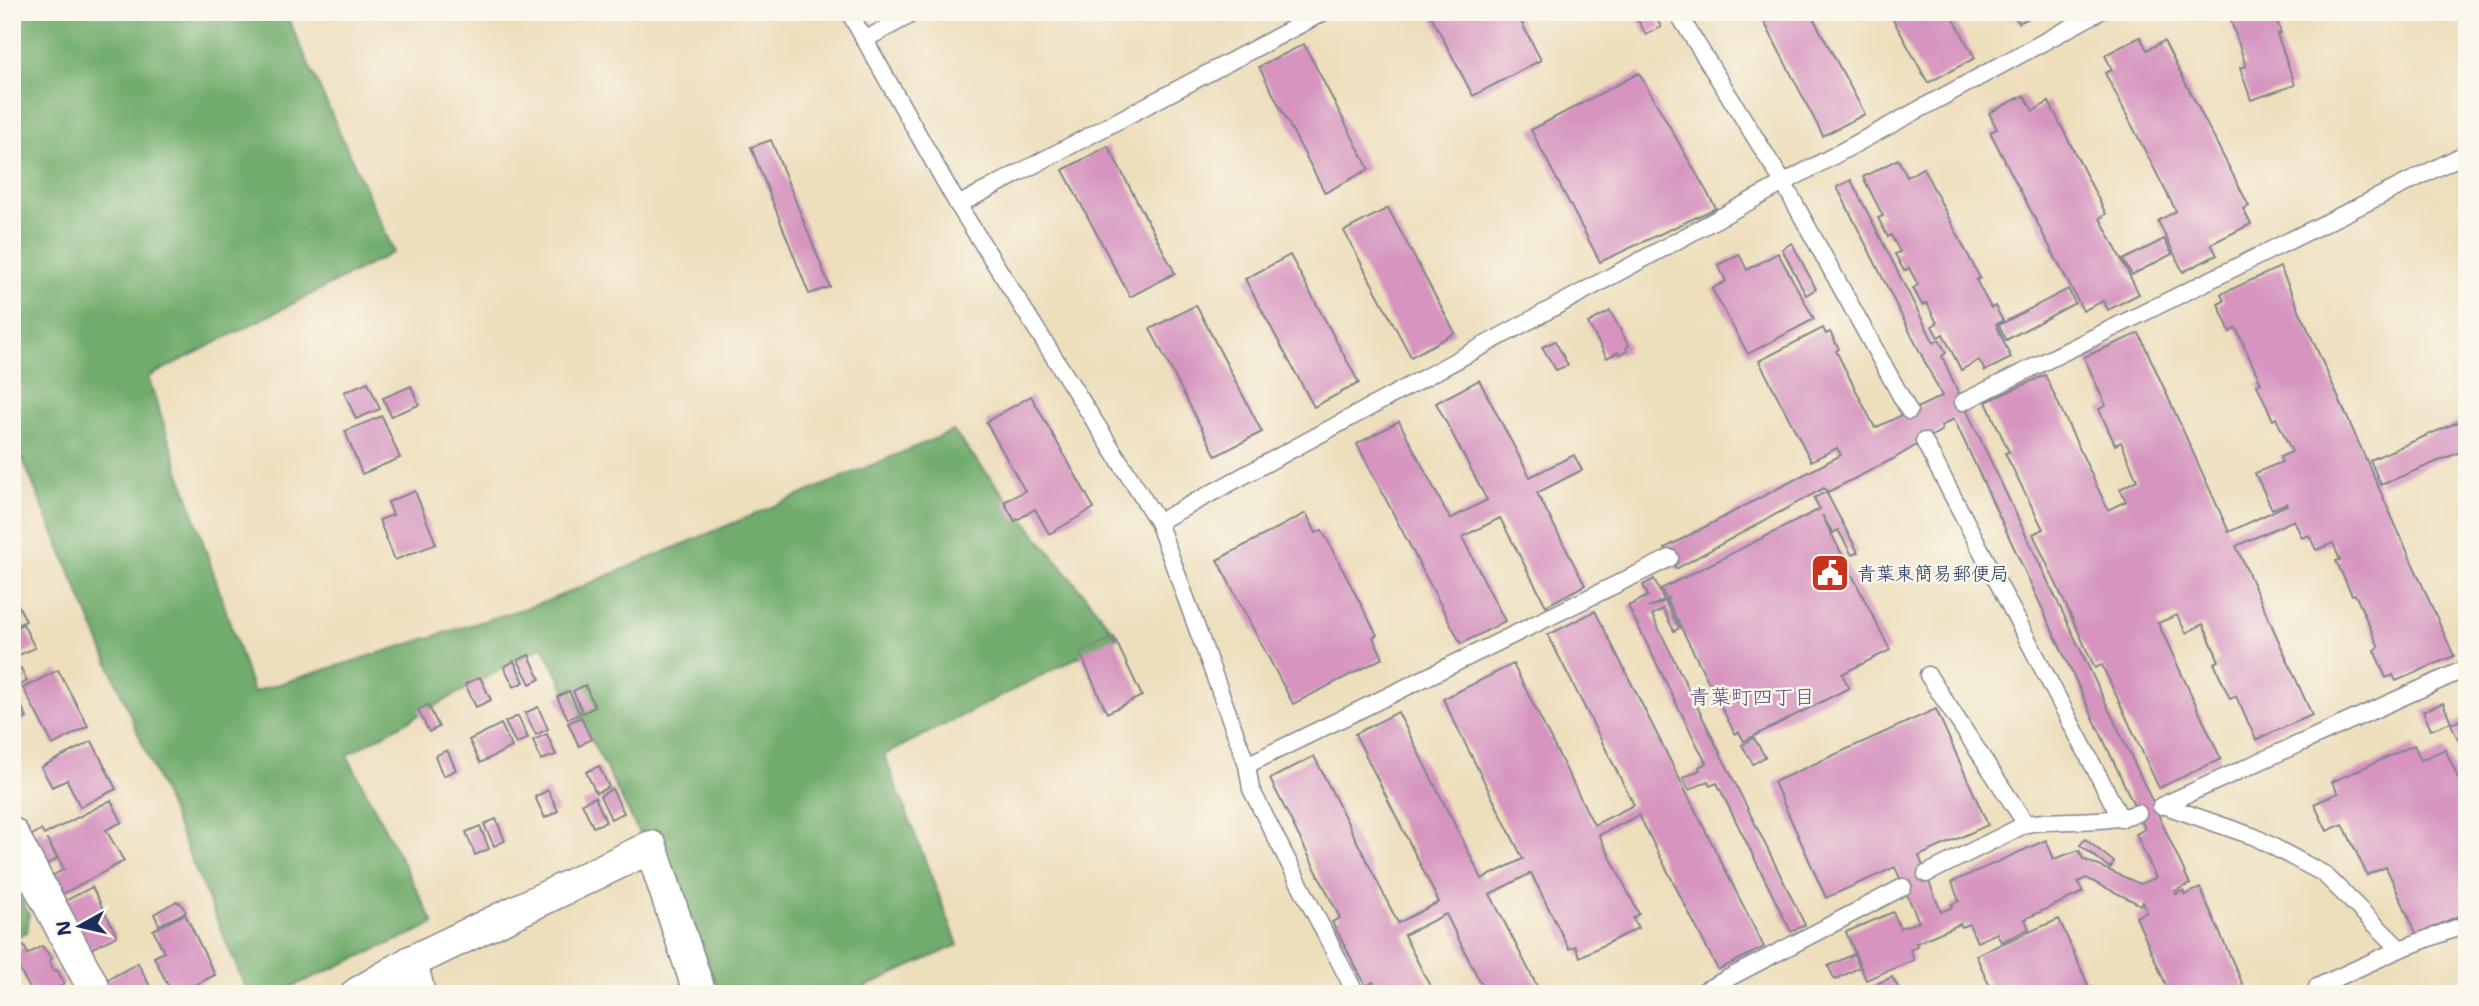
<svg xmlns="http://www.w3.org/2000/svg" width="2479" height="1006" viewBox="0 0 2479 1006" font-family="'Shantell Sans','Klee One',sans-serif">
	<style>
		.forest { fill: #71ac6c; stroke: #466e65; stroke-width: 2 }
		.building { fill: #d694bf }
		.lines { fill: none; stroke-linecap: round; stroke-linejoin: round }
		.lane-casing { stroke: #84868d; stroke-width: 19 }
		.street-casing { stroke: #84868d; stroke-width: 35 }
		.lane { stroke: #fff; stroke-width: 16 }
		.street { stroke: #fff; stroke-width: 32 }
		.labels { text-anchor: middle; stroke-width: 5; stroke-linejoin: round; paint-order: stroke }
		.poi-label { font-size: 19px; fill: #1b2f5e; stroke: #fbf7ec; text-anchor: start }
		.neighbourhood-label { font-size: 21px; fill: #5c5280; stroke: #fbf7ec }
	</style>
	<rect width="100%" height="100%" fill="#fbf7ec"/>
	<filter id="ink" filterUnits="userSpaceOnUse"><feTurbulence type="fractalNoise" baseFrequency=".0143" numOctaves="2"/><feDisplacementMap in="SourceGraphic" scale="14" xChannelSelector="R" yChannelSelector="G"/><feConvolveMatrix kernelMatrix="1 2 1 2 8 2 1 2 1" color-interpolation-filters="sRGB"/></filter>
	<filter id="wash" filterUnits="userSpaceOnUse"><feTurbulence type="fractalNoise" baseFrequency=".00686" numOctaves="4" result="noise"/><feDisplacementMap in="SourceGraphic" scale="28" xChannelSelector="R" yChannelSelector="G"/><feGaussianBlur stdDeviation="1.57" result="paint"/><feColorMatrix in="noise" values="0 0 0 0 0 0 0 0 0 0 0 0 0 0 0 0 0 1.4 0 .05"/><feComposite in="paint" operator="in"/></filter>
	<g filter="url(#wash)">
		<rect width="100%" height="100%" fill="#eddebc"/>
		<g class="forest">
			<polygon points="12,12 285,12 394,252 148,377 253,692 545,602 953,431 1118,637 884,755 958,945 849,994 722,994 543,646 347,755 434,924 275,994 248,994 12,434"/>
			<polygon points="12,883 29,915 27,932 12,939"/>
		</g>
		<g id="blocks">
			<g class="building">
				<polygon points="1429,12 1516,12 1541,60 1473,96"/>
				<polygon points="1638,12 1654,12 1661,27 1646,35 1635,15"/>
				<polygon points="1759,12 1810,12 1865,114 1823,136"/>
				<polygon points="1889,12 1950,12 1975,58 1928,83"/>
				<polygon points="2013,12 2041,12 2019,23"/>
				<polygon points="2228,12 2264,12 2266,17 2275,15 2281,33 2277,34 2295,85 2251,100 2240,68 2246,66"/>
				<polygon points="2140,37 2147,50 2164,41 2249,206 2243,209 2251,224 2211,244 2217,255 2183,272 2158,221 2176,211 2105,73 2112,70 2105,55"/>
				<polygon points="1304,44 1369,169 1325,193 1259,67"/>
				<polygon points="1639,73 1716,208 1600,262 1531,130"/>
				<polygon points="2024,95 2033,111 2049,102 2106,214 2100,218 2139,294 2108,310 2103,301 2083,311 1990,132 1997,129 1989,113"/>
				<polygon points="771,140 830,287 809,294 751,147"/>
				<polygon points="1108,146 1175,273 1130,297 1063,170"/>
				<polygon points="1898,159 1907,177 1923,168 1980,278 1976,280 1991,308 1995,306 2003,321 1996,324 2011,358 1985,371 1979,360 1961,370 1943,334 1938,337 1932,326 1937,323 1927,303 1922,305 1913,288 1918,285 1909,268 1904,271 1895,254 1900,252 1891,235 1888,237 1878,218 1883,216 1863,177"/>
				<polygon points="1851,180 1934,343 1939,340 1946,353 1942,356 1957,390 2147,790 2190,884 2175,891 2176,894 2183,891 2185,895 2200,888 2247,994 2170,994 2136,917 2147,912 2143,902 2141,905 2086,878 2078,882 2083,892 2025,919 2029,929 2001,942 1997,933 1977,942 1969,924 1962,927 1960,924 1916,943 1917,947 1910,950 1914,960 1866,980 1846,932 1893,912 1900,928 1919,922 1895,867 1826,898 1774,782 1936,709 1988,825 1919,856 1941,912 1953,907 1951,904 1959,901 1952,882 2046,840 2054,859 2079,850 2083,859 2140,884 2156,878 2136,834 2145,829 1954,419 1941,426 1942,430 1893,459 1828,492 1824,488 1676,569 1665,548 1841,455 1837,448 1811,461 1759,361 1823,328 1826,334 1830,332 1839,349 1836,351 1875,428 1942,396 1837,187"/>
				<polygon points="1388,208 1455,333 1411,357 1344,231"/>
				<polygon points="2164,239 2172,254 2132,275 2123,260"/>
				<polygon points="1792,243 1816,289 1806,295 1782,249"/>
				<polygon points="1778,253 1814,319 1748,354 1712,289 1726,281 1718,265 1739,254 1747,270"/>
				<polygon points="1290,255 1359,383 1314,407 1245,279"/>
				<polygon points="2280,267 2454,656 2396,681 2393,675 2386,678 2374,650 2379,647 2355,594 2352,595 2336,561 2340,560 2333,543 2316,550 2309,535 2302,538 2294,520 2236,546 2312,715 2256,740 2236,696 2230,699 2214,663 2219,661 2203,624 2186,633 2177,615 2158,623 2221,759 2159,788 2102,665 2095,668 2033,534 2043,529 2005,453 2009,452 1986,402 2045,375 2108,510 2126,501 2120,489 2137,480 2121,442 2115,445 2099,409 2106,406 2084,357 2139,333 2229,532 2287,505 2286,503 2272,509 2255,473 2282,462 2280,457 2292,452 2276,418 2273,420 2257,385 2261,383 2236,328 2230,332 2218,304 2224,301 2221,294"/>
				<polygon points="2068,289 2075,303 2006,340 1999,325"/>
				<polygon points="1196,305 1262,432 1216,456 1150,329"/>
				<polygon points="1610,311 1629,346 1626,348 1627,351 1620,355 1618,352 1607,358 1588,323"/>
				<polygon points="1555,341 1568,365 1556,370 1542,347"/>
				<polygon points="1479,380 1530,477 1574,455 1582,470 1537,493 1585,585 1546,606 1500,518 1462,537 1505,621 1461,644 1357,444 1399,421 1450,519 1487,500 1436,403"/>
				<polygon points="368,382 380,409 356,419 344,392"/>
				<polygon points="411,386 419,405 391,416 383,398"/>
				<polygon points="1031,396 1094,508 1049,534 1035,509 1015,521 1004,502 1025,491 986,422"/>
				<polygon points="382,416 400,458 362,474 345,431"/>
				<polygon points="2467,418 2467,449 2381,485 2370,460"/>
				<polygon points="415,491 436,544 395,560 379,520 393,515 388,502"/>
				<polygon points="1826,492 1858,552 1852,555 1838,530 1833,533 1822,515 1890,650 1842,674 1849,688 1744,741 1739,732 1735,734 1667,600 1668,598 1666,599 1661,589 1820,509 1814,498"/>
				<polygon points="1306,513 1316,533 1322,530 1377,635 1373,637 1383,658 1293,704 1217,560"/>
				<polygon points="1654,579 1664,600 1648,608 1665,601 1679,628 1674,631 1663,609 1652,615 1805,925 1791,932 1717,783 1710,786 1708,781 1689,790 1683,778 1700,770 1699,767 1706,763 1628,606 1648,596 1643,585"/>
				<polygon points="12,592 26,621 12,627"/>
				<polygon points="1595,611 1764,947 1718,970 1639,815 1599,835 1639,914 1633,918 1638,928 1580,957 1575,946 1569,949 1531,873 1490,894 1541,994 1486,994 1446,914 1404,935 1434,994 1379,994 1373,982 1366,986 1332,922 1340,918 1270,779 1314,756 1398,923 1439,902 1355,734 1398,712 1482,879 1523,859 1443,699 1513,664 1594,825 1634,805 1548,635"/>
				<polygon points="23,624 35,648 12,658 12,629"/>
				<polygon points="1114,637 1142,696 1107,713 1080,653"/>
				<polygon points="529,655 540,679 530,684 518,660"/>
				<polygon points="514,661 524,682 514,687 504,667"/>
				<polygon points="21,668 27,681 13,688 27,718 12,726 12,672"/>
				<polygon points="58,670 88,726 53,745 23,688"/>
				<polygon points="480,677 491,700 476,707 465,684"/>
				<polygon points="585,685 595,707 583,713 573,691"/>
				<polygon points="569,691 580,714 568,719 557,697"/>
				<polygon points="2443,703 2451,722 2431,730 2423,711"/>
				<polygon points="428,705 439,727 429,732 418,710"/>
				<polygon points="538,707 548,729 536,735 525,713"/>
				<polygon points="518,716 528,738 516,744 505,722"/>
				<polygon points="581,717 591,739 579,746 568,723"/>
				<polygon points="2467,717 2467,759 2451,724"/>
				<polygon points="501,724 512,747 480,763 469,740"/>
				<polygon points="547,734 556,755 541,760 533,740"/>
				<polygon points="1754,738 1765,757 1753,764 1742,745"/>
				<polygon points="92,741 116,789 80,807 67,780 52,787 41,767"/>
				<polygon points="2414,745 2421,760 2445,749 2467,798 2467,814 2464,815 2467,821 2467,912 2417,935 2386,867 2367,875 2343,824 2327,831 2314,804 2338,793 2332,782"/>
				<polygon points="447,750 456,770 443,776 435,756"/>
				<polygon points="599,766 609,787 596,793 586,772"/>
				<polygon points="612,789 624,813 611,819 600,796"/>
				<polygon points="548,790 558,811 545,818 535,797"/>
				<polygon points="595,797 606,822 593,827 582,803"/>
				<polygon points="111,800 122,822 106,830 124,861 59,896 48,878 64,869 47,839 57,859 43,867 27,838 41,830 44,835"/>
				<polygon points="496,819 505,841 494,846 484,824"/>
				<polygon points="480,826 489,849 475,855 466,832"/>
				<polygon points="2085,839 2114,862 2110,868 2080,845"/>
				<polygon points="92,887 117,936 89,950 65,901"/>
				<polygon points="177,901 178,903 180,902 186,912 159,925 154,914"/>
				<polygon points="185,914 215,975 177,994 172,994 154,957 164,952 153,930"/>
				<polygon points="2059,919 2092,994 1993,994 1976,955"/>
				<polygon points="24,946 28,954 42,946 52,959 49,961 54,971 57,970 65,984 46,994 33,994 12,956 12,952"/>
				<polygon points="1854,954 1860,967 1835,980 1828,966"/>
				<polygon points="138,963 154,994 111,994 105,981"/>
				<polygon points="1892,977 1902,994 1853,994"/>
			</g>
		</g>
	</g>
	<g filter="url(#ink)">
		<use href="#blocks" fill-opacity="0" stroke="#84868d" stroke-width="2"/>
		<g class="lines">
			<g class="lane-casing">
				<g id="lane">
					<polyline points="849,12 958,205 1158,522 1247,765 1251,789 1356,994"/>
					<polyline points="1677,12 1784,184 1909,411"/>
					<polyline points="864,40 916,12"/>
					<polyline points="958,205 1324,12"/>
					<polyline points="1963,402 2467,153"/>
					<polyline points="1924,441 2121,819"/>
					<polyline points="1158,522 2099,12"/>
					<polyline points="1928,675 2026,824"/>
					<polyline points="1247,765 1670,558"/>
					<polyline points="2163,805 2255,837 2324,874 2400,949 2467,924"/>
					<polyline points="2161,806 2467,668"/>
					<path d="M 1926,874 L 2026,824 C 2063,818 2102,825 2138,813"/>
					<polyline points="1698,994 1903,887"/>
					<polyline points="2321,994 2317,987 2400,949"/>
				</g>
			</g>
			<g class="street-casing">
				<g id="street">
					<polyline points="12,834 93,987"/>
					<polyline points="411,962 419,994"/>
					<polyline points="357,994 411,962 651,847 700,994"/>
				</g>
			</g>
			<use href="#lane" class="lane"/>
			<use href="#street" class="street"/>
		</g>
	</g>
	<defs>
		<g id="civic-square" transform="scale(2.0125)"><rect x="-9" y="-9" width="18" height="18" rx="4" fill="#c8321e" stroke="#fbf7ec"/><path d="M-.6-6.5H3V-4.5H.6V-3L4-1V1h2V6H-6V1h2V-1L-.6-3ZM-1.2 2.5V6h2.4V2.5Z" fill="#fff"/></g>
	</defs>
	<g fill-rule="evenodd">
		<use href="#civic-square" x="1830" y="573"/>
	</g>
	<g class="labels">
		<g class="poi-label">
			<text x="1857" y="580">青葉東簡易郵便局</text>
		</g>
		<g class="neighbourhood-label">
			<text x="1752" y="704">青葉町四丁目</text>
		</g>
	</g>
	<rect width="2479" height="1006" fill="none" stroke="#fbf7ec" stroke-width="42"/>
	<g transform="translate(80 926) rotate(262)" stroke="#fbf7ec" stroke-width="5" paint-order="stroke">
	<path d="M0-5L12 26L0 18L-12 26Z" fill="#1b2f5e"/>
	<text y="-10" font-size="19" font-weight="bold" text-anchor="middle" fill="#1b2f5e">N</text>
	</g>
</svg>
